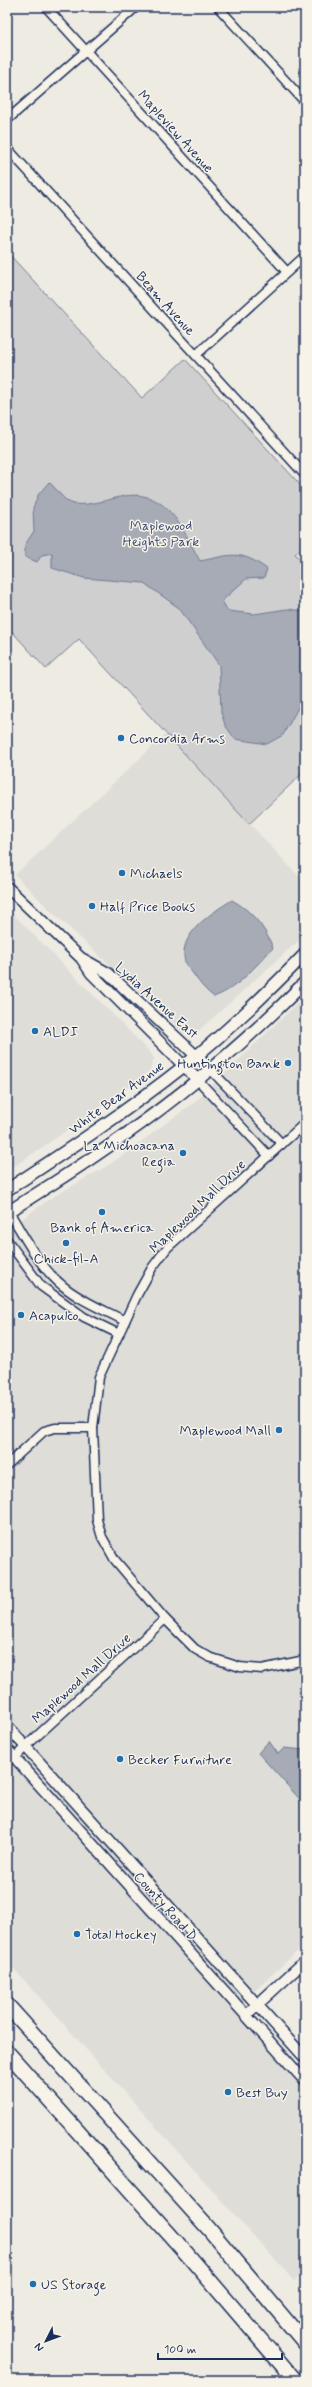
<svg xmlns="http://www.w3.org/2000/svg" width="312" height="2387" viewBox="0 0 312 2387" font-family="Mynerve,sans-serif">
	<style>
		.built { fill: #deddd8 }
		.green { fill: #cfcfcf; stroke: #757f96 }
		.water { fill: #a6abb5; stroke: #6e7992 }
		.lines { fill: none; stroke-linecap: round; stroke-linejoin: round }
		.minor-casing { stroke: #1b2f5e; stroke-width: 11 }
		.tertiary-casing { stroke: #1b2f5e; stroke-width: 13 }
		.secondary-casing { stroke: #1b2f5e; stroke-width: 14 }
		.motorway-casing { stroke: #1b2f5e; stroke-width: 17 }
		.minor { stroke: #f7f3e8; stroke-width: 8 }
		.tertiary { stroke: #f7f3e8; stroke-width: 10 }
		.secondary { stroke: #f7f3e8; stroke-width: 11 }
		.motorway { stroke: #f7f3e8; stroke-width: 14 }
		.poi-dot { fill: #1f6fb2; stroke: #f7f3e8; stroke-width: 1.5 }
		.labels { text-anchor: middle; stroke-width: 3; stroke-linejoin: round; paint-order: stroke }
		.street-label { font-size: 14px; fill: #1b2f5e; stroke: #f7f3e8 }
		.park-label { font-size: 14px; fill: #3f4f75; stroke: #f7f3e8 }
		.poi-label { font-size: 14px; fill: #1b2f5e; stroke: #f7f3e8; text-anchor: start }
	</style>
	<rect width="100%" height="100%" fill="#eeebe2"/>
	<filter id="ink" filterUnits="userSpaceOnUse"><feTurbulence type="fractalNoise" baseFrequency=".025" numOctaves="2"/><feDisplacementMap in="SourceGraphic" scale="8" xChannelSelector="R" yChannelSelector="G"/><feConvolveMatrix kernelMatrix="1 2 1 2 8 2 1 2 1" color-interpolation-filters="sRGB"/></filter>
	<g filter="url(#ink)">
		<g class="built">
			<polygon points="166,734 305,883 305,935 196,1033 183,1032 51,911 15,875"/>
			<polygon points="7,908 150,1052 154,1058 150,1070 116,1097 7,1171"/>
			<polygon points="305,996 305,1944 249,1996 241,2009 305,2080 305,2271 294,2281 7,1961 7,1230 48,1200 112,1163 195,1102"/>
		</g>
		<polygon class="green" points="7,252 142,398 185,359 305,490 305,545 295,554 305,565 305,771 249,824 79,639 46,669 7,626"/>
		<g class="water">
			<path d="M 49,482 C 57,489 64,502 74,504 C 89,506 106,500 120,497 C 166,486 182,528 200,561 C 232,555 239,549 267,569 L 264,578 L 246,579 L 222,601 L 228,611 L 254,614 L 287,609 L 305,611 L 305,695 L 283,735 L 267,744 L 235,739 L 225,725 L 221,712 L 219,665 L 179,608 L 144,583 L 84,578 L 52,568 L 52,553 L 42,555 L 37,562 L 25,557 L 25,545 L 34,531 L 33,508 L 38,495 Z"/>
			<path d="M 232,900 C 252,911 265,927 273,948 C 254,967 240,987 214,997 C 206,991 200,984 194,975 C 191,971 187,966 185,962 C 177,934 213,912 232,900 Z"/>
			<polygon points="269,1741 278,1754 284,1748 305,1750 305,1805 258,1753"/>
		</g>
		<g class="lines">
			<g class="minor-casing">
				<g id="minor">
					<polyline points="46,7 287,272"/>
					<polyline points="218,7 305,102"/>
					<polyline points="7,120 136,7"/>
					<polyline points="7,148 305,475"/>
					<polyline points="196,355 305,256"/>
					<polyline points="210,1069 282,1144"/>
					<polyline points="198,1080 269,1156"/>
					<polyline points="305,1123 167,1248 152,1268 137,1295 99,1377 93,1428 97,1520 102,1537 115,1560 165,1619 195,1649 209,1657 240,1667 262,1669 305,1660"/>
					<path d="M 9,1212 C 25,1237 39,1267 63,1286 C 81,1301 104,1310 125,1321"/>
					<polyline points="7,1240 41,1286 84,1317 119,1334"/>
					<polyline points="7,1465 44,1431 55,1428 93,1428"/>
					<polyline points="15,1758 25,1747 165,1619"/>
				</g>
			</g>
			<g class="tertiary-casing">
				<g id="tertiary">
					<polyline points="7,887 81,958 91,973 198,1080"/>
					<polyline points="83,959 108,973 210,1069"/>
					<polyline points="7,1726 305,2058"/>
					<polyline points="7,1749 305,2081"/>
					<polyline points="246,2015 305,1961"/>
				</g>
			</g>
			<g class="secondary-casing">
				<g id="secondary">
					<path d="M 7,1190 C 68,1150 127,1111 184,1066 C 227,1032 267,993 305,954"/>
					<path d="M 7,1213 C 37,1193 69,1174 99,1153 C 173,1103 242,1046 305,982"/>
				</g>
			</g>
			<g class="motorway-casing">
				<g id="motorway">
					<polyline points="7,2005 209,2229 305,2343"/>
					<polyline points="7,2052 187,2254 295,2380"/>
				</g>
			</g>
			<use href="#minor" class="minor"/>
			<use href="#tertiary" class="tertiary"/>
			<use href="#secondary" class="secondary"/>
			<use href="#motorway" class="motorway"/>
		</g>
	</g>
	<g class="poi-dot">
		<circle cx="121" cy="738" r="4"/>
		<circle cx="122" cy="873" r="4"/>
		<circle cx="92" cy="906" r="4"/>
		<circle cx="35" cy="1031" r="4"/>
		<circle cx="288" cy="1063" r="4"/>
		<circle cx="183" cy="1153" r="4"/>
		<circle cx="102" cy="1212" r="4"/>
		<circle cx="66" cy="1243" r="4"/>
		<circle cx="21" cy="1315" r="4"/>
		<circle cx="279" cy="1430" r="4"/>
		<circle cx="120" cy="1759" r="4"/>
		<circle cx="77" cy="1934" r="4"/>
		<circle cx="228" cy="2092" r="4"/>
		<circle cx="33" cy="2284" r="4"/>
	</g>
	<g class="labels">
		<g class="street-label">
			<text transform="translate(176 131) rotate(48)" y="5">Mapleview Avenue</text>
			<text transform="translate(166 303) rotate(48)" y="5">Beam Avenue</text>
			<text transform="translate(157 1000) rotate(42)" y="5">Lydia Avenue East</text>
			<text transform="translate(116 1097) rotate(-36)" y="5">White Bear Avenue</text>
			<text transform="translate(197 1206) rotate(-44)" y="5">Maplewood Mall Drive</text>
			<text transform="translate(81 1678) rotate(-42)" y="5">Maplewood Mall Drive</text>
			<text transform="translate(166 1906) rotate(48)" y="5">County Road D</text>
		</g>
		<g class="park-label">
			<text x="161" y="530">Maplewood<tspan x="161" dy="16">Heights Park</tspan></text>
		</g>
		<g class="poi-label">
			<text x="129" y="743">Concordia Arms</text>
			<text x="130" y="878">Michaels</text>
			<text x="100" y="911">Half Price Books</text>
			<text x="43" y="1036">ALDI</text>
			<text x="280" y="1068" text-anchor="end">Huntington Bank</text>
			<text x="175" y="1150" text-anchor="end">La Michoacana<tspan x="175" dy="16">Regia</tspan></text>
			<text x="102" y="1232" text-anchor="middle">Bank of America</text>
			<text x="66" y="1263" text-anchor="middle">Chick-fil-A</text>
			<text x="29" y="1320">Acapulco</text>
			<text x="271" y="1435" text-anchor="end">Maplewood Mall</text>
			<text x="128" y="1764">Becker Furniture</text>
			<text x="85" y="1939">Total Hockey</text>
			<text x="236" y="2097">Best Buy</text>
			<text x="41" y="2289">US Storage</text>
		</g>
	</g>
	<rect width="312" height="2387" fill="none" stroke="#f7f3e8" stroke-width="24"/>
	<rect x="12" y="12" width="288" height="2363" fill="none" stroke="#1b2f5e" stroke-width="1.5" filter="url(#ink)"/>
	<g transform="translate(46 2341) rotate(228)" stroke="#f7f3e8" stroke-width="3" paint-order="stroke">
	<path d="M0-3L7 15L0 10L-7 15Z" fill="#1b2f5e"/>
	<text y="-6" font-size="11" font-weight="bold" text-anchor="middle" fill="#1b2f5e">N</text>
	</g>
	<path d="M158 2353v6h124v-6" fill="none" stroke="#1b2f5e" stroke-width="2"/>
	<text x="164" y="2353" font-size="12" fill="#1b2f5e" stroke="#f7f3e8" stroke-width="3" paint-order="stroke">100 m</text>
</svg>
